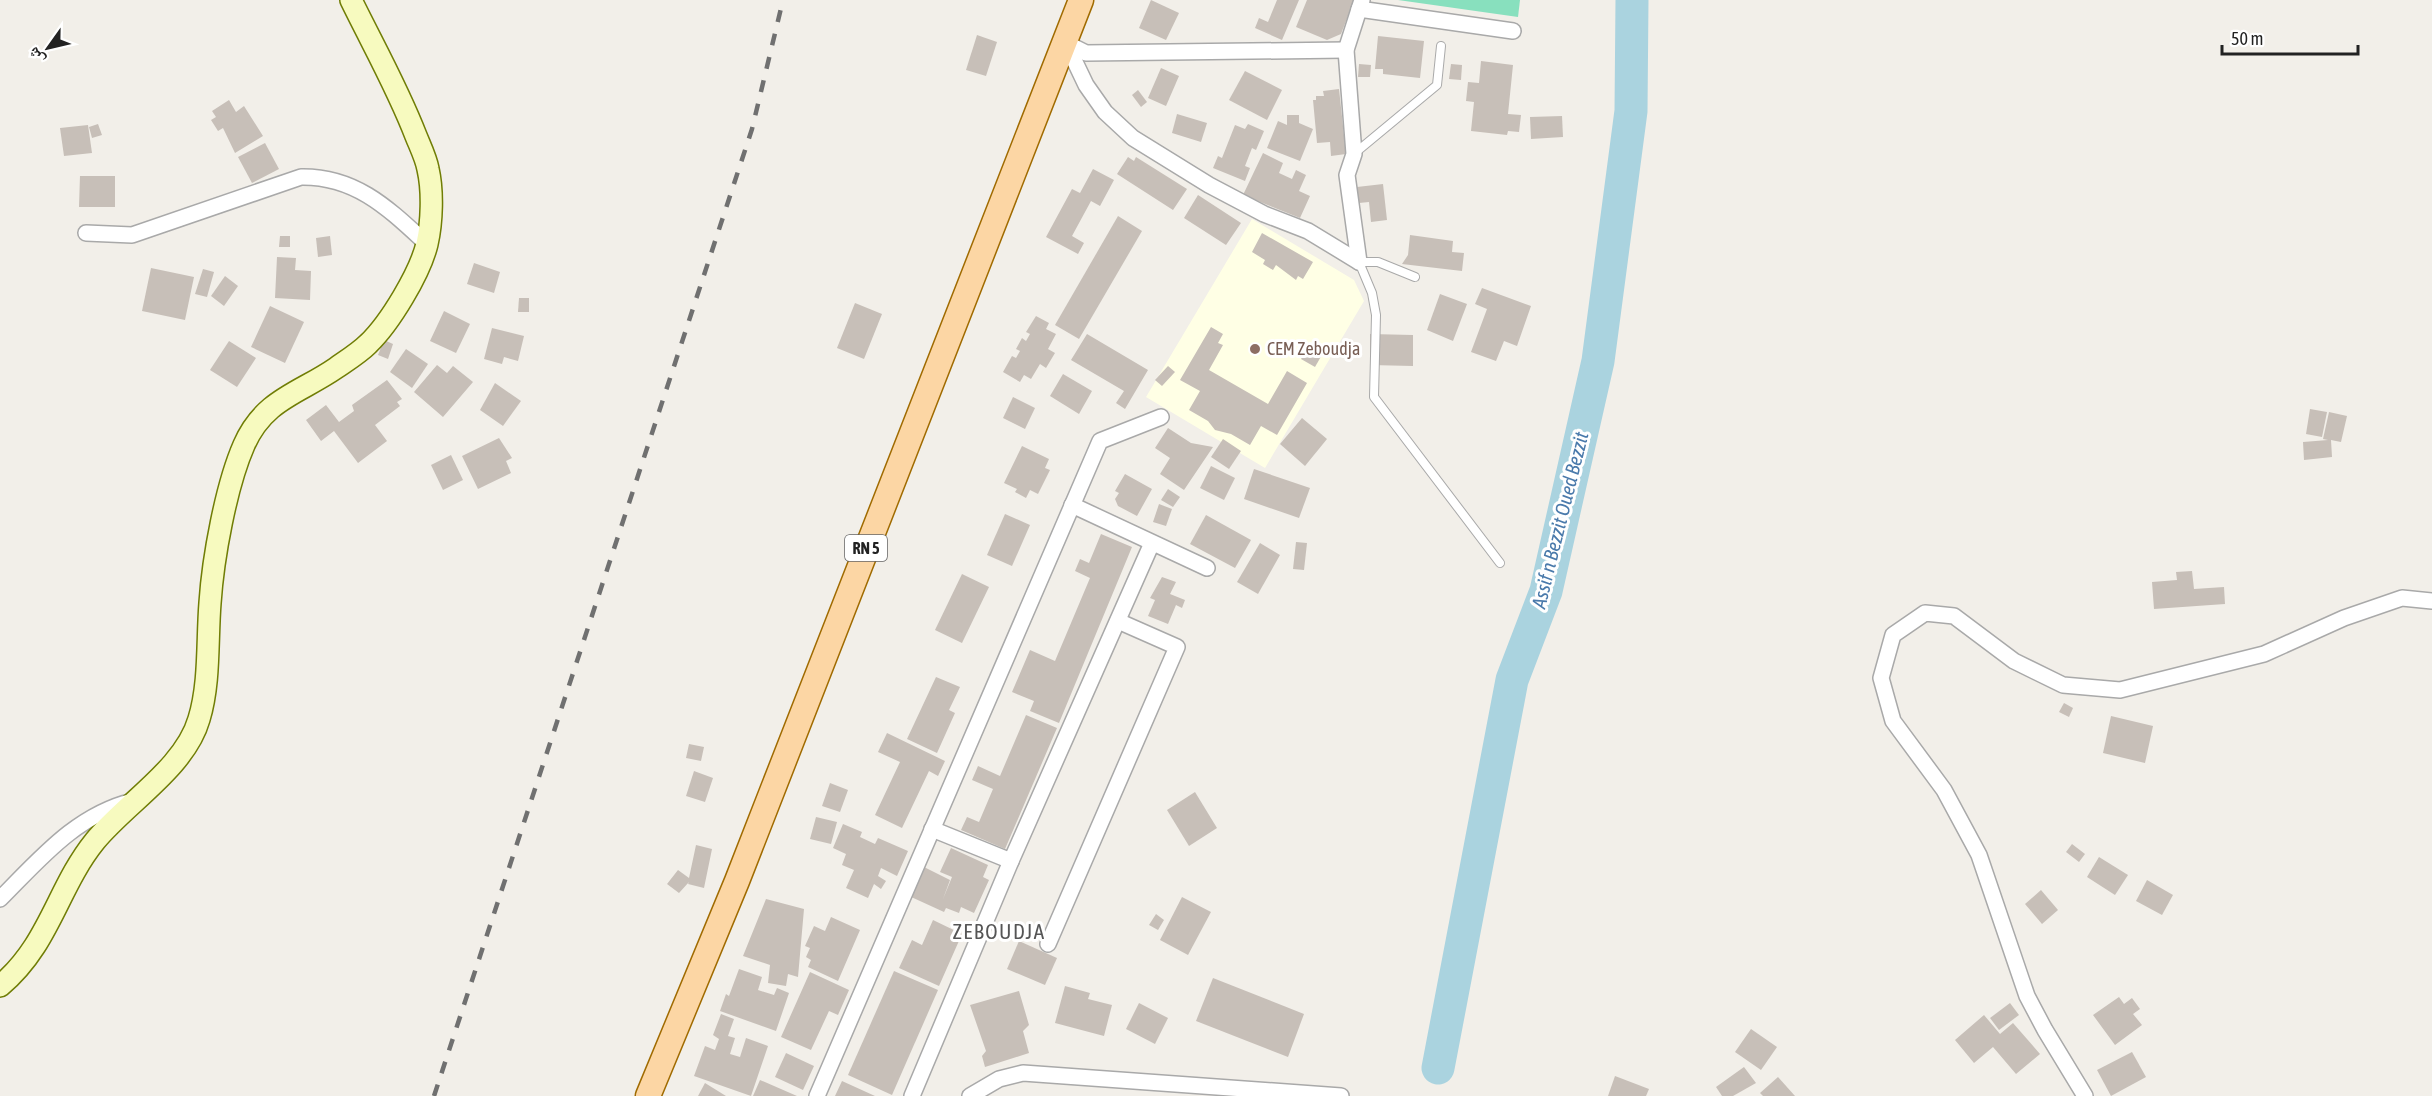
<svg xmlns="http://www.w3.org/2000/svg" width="2432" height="1096" viewBox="0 0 2432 1096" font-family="'Asap Condensed','Noto Naskh Arabic',sans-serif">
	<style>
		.education { fill: #ffffe5 }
		.pitch { fill: #88e0be }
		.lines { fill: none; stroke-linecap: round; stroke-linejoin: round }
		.river { stroke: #aad3df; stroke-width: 33 }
		.building { fill: #c7bfb8 }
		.lane-casing { stroke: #a9a9a9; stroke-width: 10 }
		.street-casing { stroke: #a9a9a9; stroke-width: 18 }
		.secondary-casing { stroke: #707d05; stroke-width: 24 }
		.primary-casing { stroke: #a06b00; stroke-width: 27 }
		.lane { stroke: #fff; stroke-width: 8 }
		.street { stroke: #fff; stroke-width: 15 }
		.secondary { stroke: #f7fabf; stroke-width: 21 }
		.primary { stroke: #fcd6a4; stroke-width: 24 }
		.rail { stroke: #707070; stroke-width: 4.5; stroke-dasharray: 12 12; stroke-linecap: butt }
		.education-dot { fill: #8d6e63; stroke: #fff; stroke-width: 2 }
		.labels { text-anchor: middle; stroke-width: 6; stroke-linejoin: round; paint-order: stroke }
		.shield { fill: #fff; stroke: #646464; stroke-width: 1.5 }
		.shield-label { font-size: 16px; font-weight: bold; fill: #222 }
		.education-label { font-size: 18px; fill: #785e54; stroke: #fff; text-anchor: start }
		.water-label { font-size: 20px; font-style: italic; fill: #4a7aab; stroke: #fff }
		.quarter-label { font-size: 21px; letter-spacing: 1.5px; fill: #555; stroke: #fff }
	</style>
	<rect width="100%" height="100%" fill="#f2efe9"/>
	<polygon class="education" points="1252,219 1354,280 1364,301 1265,468 1146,397"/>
	<polygon class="pitch" points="1398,0 1520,0 1518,17"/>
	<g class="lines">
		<polyline class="river" points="1438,1068 1512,680 1546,591 1598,361 1631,111 1632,0"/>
	</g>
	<g class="building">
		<polygon points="1151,0 1179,13 1166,40 1139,28"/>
		<polygon points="1277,0 1299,0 1282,40 1255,28 1259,18 1268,22"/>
		<polygon points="1307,0 1354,0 1341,34 1327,40 1296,27"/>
		<polygon points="977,35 997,42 986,76 966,70"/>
		<polygon points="1378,36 1424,41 1420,78 1383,74 1383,69 1375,69"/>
		<polygon points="1481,61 1513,65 1508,114 1521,115 1519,132 1508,131 1507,135 1471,131 1474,102 1466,101 1468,82 1479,83"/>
		<polygon points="1359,64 1371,65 1370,77 1358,77"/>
		<polygon points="1451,64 1462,65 1461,80 1449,79"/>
		<polygon points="1161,68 1179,76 1166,106 1148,98"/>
		<polygon points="1245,71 1282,90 1267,120 1229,100"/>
		<polygon points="1339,89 1346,154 1331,156 1330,142 1317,143 1313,100 1316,100 1316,96 1324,96 1323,91"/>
		<polygon points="1138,90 1147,102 1141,107 1132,95"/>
		<polygon points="229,100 236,112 244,106 263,136 235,153 223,128 218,131 211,120 216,117 212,111"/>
		<polygon points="1177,114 1207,123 1201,142 1172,133"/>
		<polygon points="1287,115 1299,115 1299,123 1313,129 1300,161 1267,148 1278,121 1287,125"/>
		<polygon points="1562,116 1563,137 1531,139 1530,117"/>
		<polygon points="98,124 102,135 92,138 89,127"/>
		<polygon points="1248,124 1264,131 1256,150 1252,148 1245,166 1250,168 1245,181 1213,168 1218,156 1222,158 1235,125 1245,129"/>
		<polygon points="88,125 92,153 64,156 60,128"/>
		<polygon points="265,143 279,169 252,183 238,157"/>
		<polygon points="1263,153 1283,163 1279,173 1292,179 1296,170 1306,175 1299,191 1310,196 1300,218 1243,195"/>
		<polygon points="1128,157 1134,161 1136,157 1187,189 1173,210 1117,174"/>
		<polygon points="1093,169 1114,180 1100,206 1091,201 1072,236 1084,243 1078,254 1046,237 1072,189 1080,193"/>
		<polygon points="80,176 115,176 115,207 79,207"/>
		<polygon points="1383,184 1387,220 1371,222 1369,202 1359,203 1357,187"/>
		<polygon points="1198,195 1241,223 1226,245 1184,218"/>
		<polygon points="1118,216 1142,231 1079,339 1055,325"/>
		<polygon points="1262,233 1313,262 1303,279 1298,276 1296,280 1276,265 1273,270 1263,264 1265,260 1252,252"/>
		<polygon points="1410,235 1453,241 1452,252 1464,253 1462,271 1402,264 1408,255"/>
		<polygon points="280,236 290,236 290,247 279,247"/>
		<polygon points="330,236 332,255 318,257 316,238"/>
		<polygon points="277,257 296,258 295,270 311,271 310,300 275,298"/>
		<polygon points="474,263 500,272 494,293 467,284"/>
		<polygon points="151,268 194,277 185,320 142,311"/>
		<polygon points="203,269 214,272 207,297 195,294"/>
		<polygon points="225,276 238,286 224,306 211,296"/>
		<polygon points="1482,288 1531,306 1517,346 1504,341 1496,361 1471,352 1487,309 1475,304"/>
		<polygon points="1440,294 1467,304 1453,341 1427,330"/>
		<polygon points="519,298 529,298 529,312 518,312"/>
		<polygon points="855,303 882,314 864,359 837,348"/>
		<polygon points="270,306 304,322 285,363 251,347"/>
		<polygon points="444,311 470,324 456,353 430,341"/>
		<polygon points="1036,316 1049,323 1046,329 1056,334 1048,349 1055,353 1046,368 1040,364 1031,379 1024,375 1020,382 1003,372 1012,356 1016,358 1020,351 1016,349 1022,338 1026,341 1030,334 1026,332"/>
		<polygon points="1211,327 1223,334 1218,343 1223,345 1209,370 1268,404 1287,371 1307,383 1277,435 1261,426 1250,445 1231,434 1215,430 1208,421 1189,410 1200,391 1180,380"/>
		<polygon points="492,328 524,336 518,361 504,357 502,364 484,359"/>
		<polygon points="1087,334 1148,370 1125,409 1116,403 1124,391 1071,360"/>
		<polygon points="1370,334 1413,335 1413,366 1370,365"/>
		<polygon points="384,340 393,344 388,359 378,355"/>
		<polygon points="229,341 256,358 237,387 210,370"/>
		<polygon points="1310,345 1323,353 1315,367 1301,359"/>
		<polygon points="406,349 428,364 412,388 390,372"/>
		<polygon points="437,365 447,373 453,366 473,382 443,417 414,392"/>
		<polygon points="1168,366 1175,372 1162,386 1155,380"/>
		<polygon points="1063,374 1092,391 1079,414 1050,396"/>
		<polygon points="387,380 402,399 397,402 400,406 375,425 387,441 358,463 334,431 321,441 306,420 326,405 339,422 354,411 352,405"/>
		<polygon points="495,383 521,401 503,426 480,410"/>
		<polygon points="1013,397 1035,408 1025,429 1003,418"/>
		<polygon points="2310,409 2327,412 2322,437 2306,434"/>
		<polygon points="2329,412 2347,416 2341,442 2331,440 2332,457 2304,460 2303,442 2328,440 2323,439"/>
		<polygon points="1302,418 1327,439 1305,466 1280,444"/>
		<polygon points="1168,428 1191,443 1213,447 1184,490 1160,474 1170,458 1155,448"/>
		<polygon points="499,438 512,458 506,461 511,473 478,489 462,456"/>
		<polygon points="1223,439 1241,451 1229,469 1211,457"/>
		<polygon points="1022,446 1049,459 1045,468 1050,470 1038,494 1030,490 1026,498 1015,492 1017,489 1004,483"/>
		<polygon points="451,455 463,480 443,490 431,465"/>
		<polygon points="1211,466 1235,478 1224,500 1200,488"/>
		<polygon points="1254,469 1310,488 1299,518 1244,499"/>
		<polygon points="1125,474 1152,489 1137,516 1118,506 1115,499 1119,493 1115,491"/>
		<polygon points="1168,489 1180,497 1173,507 1161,500"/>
		<polygon points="1159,504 1172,509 1166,526 1153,522"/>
		<polygon points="1005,514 1030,525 1012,566 987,555"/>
		<polygon points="1206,515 1251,540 1235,568 1190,544"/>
		<polygon points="1101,534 1132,547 1059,723 1030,711 1034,701 1012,692 1030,650 1055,661 1090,578 1075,571 1080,559 1089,563"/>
		<polygon points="1296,542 1307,543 1304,570 1293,569"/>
		<polygon points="1260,543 1280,555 1258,594 1237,582"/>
		<polygon points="2192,571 2194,589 2224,587 2225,604 2154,609 2152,582 2177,580 2176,572"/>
		<polygon points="962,574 989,587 962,643 935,630"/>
		<polygon points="1162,577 1176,582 1170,594 1185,600 1182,608 1176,605 1168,624 1148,616 1155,600 1150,598"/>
		<polygon points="936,677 960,687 949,710 955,713 937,753 907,739"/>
		<polygon points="2064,703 2073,708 2069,717 2059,712"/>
		<polygon points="1026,715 1057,728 1005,849 961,830 967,817 979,822 993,789 972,780 978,766 1000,776"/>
		<polygon points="2111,716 2153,726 2145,763 2103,753"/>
		<polygon points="887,733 945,761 938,776 929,771 902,828 875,815 900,762 878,752"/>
		<polygon points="689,744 704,747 701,761 686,758"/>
		<polygon points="694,771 713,778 705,802 686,796"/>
		<polygon points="830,783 848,790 840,812 822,806"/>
		<polygon points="1195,792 1217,828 1189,846 1167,810"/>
		<polygon points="816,817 837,822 831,844 810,839"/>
		<polygon points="843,824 862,832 860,837 875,844 878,838 908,851 897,876 881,868 878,876 886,881 881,889 874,884 868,898 846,888 854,870 842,865 846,854 833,848"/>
		<polygon points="2072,844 2085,854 2079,862 2066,852"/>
		<polygon points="696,845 712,849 704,888 688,884 689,882 679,893 667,884 678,870 689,878"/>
		<polygon points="951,848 988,865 983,877 989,880 974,913 961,907 959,913 946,908 944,912 909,896 922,866 950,880 943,899 952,877 940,872"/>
		<polygon points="2099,857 2128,875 2115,895 2087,877"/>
		<polygon points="2147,880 2173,895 2162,915 2136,901"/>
		<polygon points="2041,890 2058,910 2042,924 2025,904"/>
		<polygon points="1182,897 1211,912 1188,955 1160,940"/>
		<polygon points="766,899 804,909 798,977 788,974 786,986 768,983 770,965 743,956"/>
		<polygon points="1156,914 1164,920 1158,930 1149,925"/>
		<polygon points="831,917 860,930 838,981 808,967 811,960 806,957 810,948 805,946 814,926 825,931"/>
		<polygon points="933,920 962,934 939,986 899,968 912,940 922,945"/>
		<polygon points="1019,941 1057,958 1045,985 1007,969"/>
		<polygon points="739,969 762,977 758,990 774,995 777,988 789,993 776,1031 720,1011 726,994 729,996"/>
		<polygon points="894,971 938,990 892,1095 848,1075"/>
		<polygon points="810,972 849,990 838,1015 829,1011 811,1050 781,1037"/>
		<polygon points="1213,978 1304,1014 1288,1057 1196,1021"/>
		<polygon points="1065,986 1090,993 1088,999 1112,1005 1104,1036 1055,1023"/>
		<polygon points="1019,991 1029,1025 1023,1031 1029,1053 985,1067 982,1056 986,1051 970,1005"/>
		<polygon points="2119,997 2124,1004 2132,998 2140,1009 2133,1014 2142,1025 2115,1045 2093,1015"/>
		<polygon points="1139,1003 1168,1018 1155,1044 1126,1029"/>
		<polygon points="2010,1003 2019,1015 1999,1030 1990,1018"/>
		<polygon points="721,1014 734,1019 728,1036 735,1038 730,1054 740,1057 746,1038 768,1046 751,1096 694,1076 705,1046 715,1050 719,1039 713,1035"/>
		<polygon points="1984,1015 2000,1034 2013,1023 2040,1054 2016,1074 1993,1047 1974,1063 1955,1040"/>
		<polygon points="1751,1029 1777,1047 1761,1070 1735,1052"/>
		<polygon points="2132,1052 2146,1077 2111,1096 2097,1070"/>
		<polygon points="786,1053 814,1066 803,1090 775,1077"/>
		<polygon points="1744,1067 1756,1083 1733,1096 1722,1096 1716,1087"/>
		<polygon points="1615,1076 1649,1089 1646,1096 1608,1096"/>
		<polygon points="1778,1077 1795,1096 1763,1096 1760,1093"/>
		<polygon points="760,1080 797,1096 753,1096"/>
		<polygon points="842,1081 875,1096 835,1096"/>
		<polygon points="705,1083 726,1096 698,1096"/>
	</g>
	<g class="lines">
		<g class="lane-casing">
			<g id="lane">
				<polyline points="1355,153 1437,85 1441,46"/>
				<polyline points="1415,277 1378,262 1359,262 1372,293 1376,315 1374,397 1500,563"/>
			</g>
		</g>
		<g class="street-casing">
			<g id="street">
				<polyline points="1359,9 1513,31"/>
				<polyline points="1066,43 1086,85 1105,112 1133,138 1209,185 1264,214 1308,231 1359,262"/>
				<polyline points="1066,43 1086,53 1346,50"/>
				<path d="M 86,233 L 132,235 L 301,177 C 356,176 389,209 427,244"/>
				<polyline points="1359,262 1347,175 1354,154 1346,50 1362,0"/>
				<polyline points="1072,505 1207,568"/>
				<polyline points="932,829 1011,861"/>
				<path d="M 0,899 C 40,859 76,815 133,801"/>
				<polyline points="1048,944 1177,647 1118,621"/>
				<polyline points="817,1096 1100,441 1161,417"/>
				<polyline points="912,1096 1011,861 1152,543"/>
				<polyline points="970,1096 999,1079 1023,1073 1341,1096"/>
				<polyline points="2085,1096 2045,1030 2027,996 1979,855 1944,790 1893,721 1881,678 1893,635 1925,613 1954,616 2014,661 2063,685 2120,690 2264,654 2344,618 2402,598 2432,601"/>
			</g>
		</g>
		<g class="secondary-casing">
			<path id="secondary" d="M 0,986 C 50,944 57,888 95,841 C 126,803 185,768 199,719 C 210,683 207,641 210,603 C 213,558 226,486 244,445 C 264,399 300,393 336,368 C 346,361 359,353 368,344 C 390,323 420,273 427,244 C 432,222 433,191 428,169 C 426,158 420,146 416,136 C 398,89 373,45 351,0"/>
		</g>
		<g class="primary-casing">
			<polyline id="primary" points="648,1096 737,881 1081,0"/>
		</g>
		<use href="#lane" class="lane"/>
		<use href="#street" class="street"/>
		<use href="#secondary" class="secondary"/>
		<use href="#primary" class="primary"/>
		<polyline class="rail" points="434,1096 752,129 783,0"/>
	</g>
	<circle class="education-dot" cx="1255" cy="349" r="6"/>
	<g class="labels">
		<rect class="shield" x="845" y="535" width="42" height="26" rx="4.5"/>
		<g class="shield-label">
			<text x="866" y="554">RN 5</text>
		</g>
		<g class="education-label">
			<text x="1267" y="355">CEM Zeboudja</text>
		</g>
		<g class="water-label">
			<text transform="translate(1560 520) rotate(-76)" y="7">Assif n Bezzit Oued Bezzit</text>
		</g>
		<g class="quarter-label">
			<text x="999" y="939">ZEBOUDJA</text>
		</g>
	</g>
	<g transform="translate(48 48) rotate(236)" stroke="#ffffff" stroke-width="4.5" paint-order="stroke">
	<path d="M0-4.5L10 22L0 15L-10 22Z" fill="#222222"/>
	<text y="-9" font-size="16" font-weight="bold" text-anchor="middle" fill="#222222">ش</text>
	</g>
	<path d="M2222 45v9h136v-9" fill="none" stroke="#222222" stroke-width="3"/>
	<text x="2231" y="45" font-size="18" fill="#222222" stroke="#ffffff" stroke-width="4.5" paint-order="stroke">50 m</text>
</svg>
